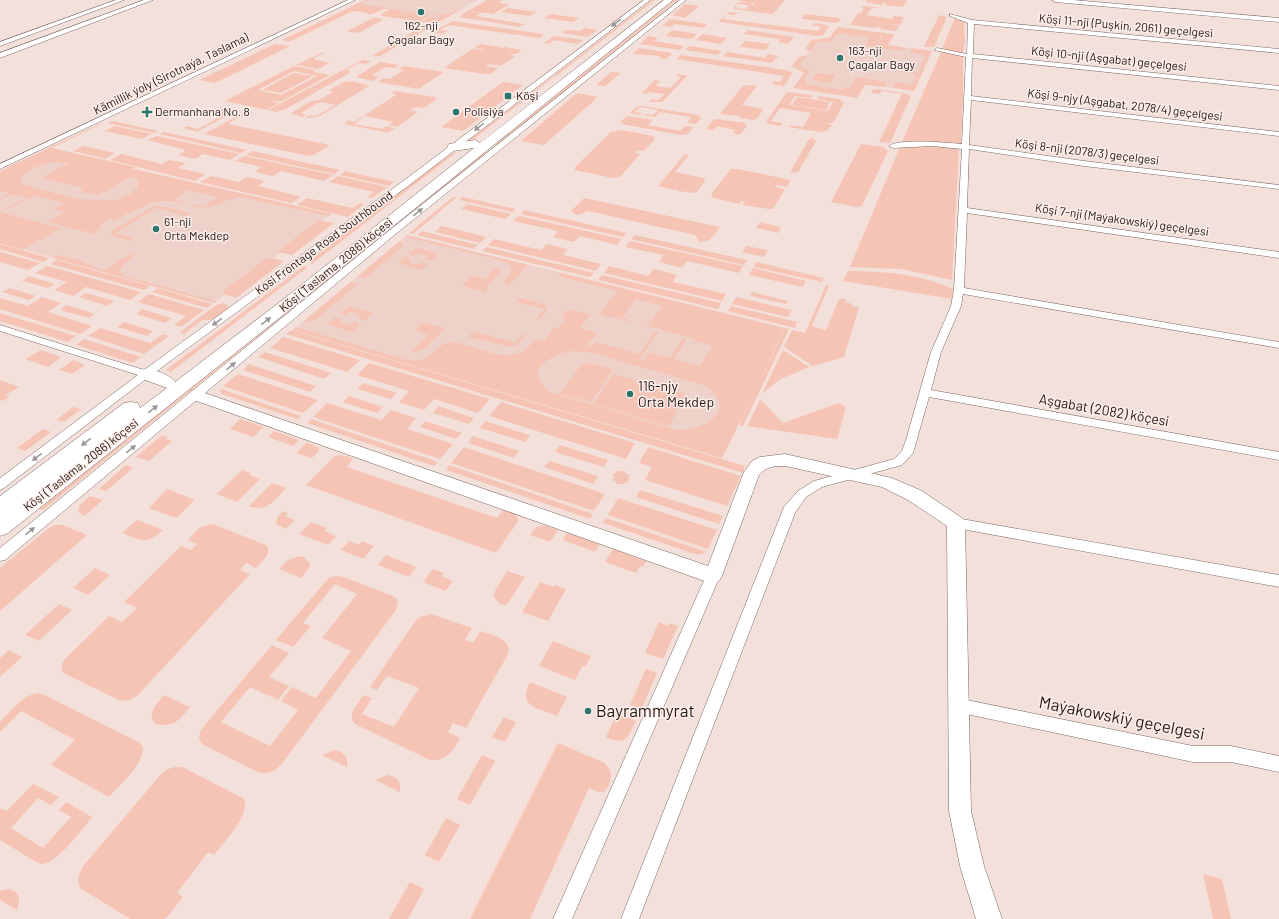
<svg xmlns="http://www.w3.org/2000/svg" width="1279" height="919" viewBox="0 0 1279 919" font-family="Barlow,sans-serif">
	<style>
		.built { fill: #eed2c9 }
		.green { fill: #f6c4b5; fill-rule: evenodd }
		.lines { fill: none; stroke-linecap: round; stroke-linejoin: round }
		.minor-casing { stroke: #786762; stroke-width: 1 }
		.tertiary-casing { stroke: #786762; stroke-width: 1 }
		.primary-casing { stroke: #786762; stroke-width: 1 }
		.minor { fill: #fff; fill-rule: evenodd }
		.tertiary { fill: #fff; fill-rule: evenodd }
		.primary { fill: #fff; fill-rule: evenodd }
		.oneway { fill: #9b9897 }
		.poi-dot { fill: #2d756f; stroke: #feeee9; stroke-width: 1.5 }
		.labels { text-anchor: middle; stroke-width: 3; stroke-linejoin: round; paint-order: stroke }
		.far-poi-label { font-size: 12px; fill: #201917; stroke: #feeee9; text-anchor: start }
		.far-street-label { font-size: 12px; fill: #201917; stroke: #feeee9 }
		.poi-label { font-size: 14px; fill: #201917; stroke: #feeee9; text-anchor: start }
		.street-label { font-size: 14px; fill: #201917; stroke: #feeee9 }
		.near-poi-label { font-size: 17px; fill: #201917; stroke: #feeee9; text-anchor: start }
		.near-street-label { font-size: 17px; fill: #201917; stroke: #feeee9 }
	</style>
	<rect width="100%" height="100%" fill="#f4e0da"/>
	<g class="built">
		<polygon points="365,0 477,0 437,23 432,23 382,16 381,14 390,9 356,4"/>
		<polygon points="837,30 882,36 878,44 932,51 914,91 859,83 853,93 797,84 804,73 792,66 799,57 806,55 810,51 805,49 811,40 829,38"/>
		<polygon points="51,150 332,214 214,303 0,243 0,174"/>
		<polygon points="407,235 785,328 722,458 293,330"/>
	</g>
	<g class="green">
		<path d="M 365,0 L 368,0 L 360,4 L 407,11 L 397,12 L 403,13 L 396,17 L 405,13 L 412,14 L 415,13 L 409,12 L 410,11 L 432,14 L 422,15 L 428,16 L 421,20 L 423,21 L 431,17 L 437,18 L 440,17 L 434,15 L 435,15 L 451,13 L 467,6 L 437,23 L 432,23 L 382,16 L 381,14 L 390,9 C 380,7 376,16 367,14 L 367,13 L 353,11 L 289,42 L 282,40 Z"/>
		<polygon points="487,0 503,0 499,3 510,4 493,14 468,11"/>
		<polygon points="652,0 655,0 556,76 553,76"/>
		<polygon points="674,0 677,0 578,80 575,79"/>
		<polygon points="741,0 785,0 774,13 771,14 733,9 735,6 737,7 736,8 745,9 749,6 740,4 735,5 739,2 752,3 751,5 752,6 757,1 753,3 740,1"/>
		<polygon points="867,0 907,0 903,7 885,5 886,3 884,2 882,5 865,2"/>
		<polygon points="685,4 699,6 685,18 672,15"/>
		<polygon points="864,6 882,8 872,8 867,15 892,19 894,16 904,17 900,25 889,24 899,26 896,31 880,29 881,27 878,27 877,28 850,25 858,13 861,13 864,9 861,8"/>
		<polygon points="508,8 536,12 530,16 501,12"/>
		<polygon points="467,11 481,13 476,16 525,24 520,27 459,17"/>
		<polygon points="730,12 738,13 735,15 727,14 723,19 818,31 821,27 812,25 814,23 826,25 829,27 823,35 817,36 720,22 719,21 728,13"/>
		<polygon points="551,14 579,18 573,22 544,18"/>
		<polygon points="805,14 839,18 841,19 839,22 835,23 804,19 802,18"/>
		<polygon points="939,15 947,17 934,47 924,47"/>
		<polygon points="955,17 964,21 965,42 963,53 942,49"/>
		<polygon points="373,18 379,18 383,20 358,33 347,31"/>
		<polygon points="670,19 707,24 704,28 674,24 671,27 662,26"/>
		<polygon points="453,21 543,34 544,34 540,38 449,25 440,30 448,31 443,34 432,32"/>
		<polygon points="420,25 430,27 380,56 372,56 416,30 412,29"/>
		<polygon points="838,27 892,34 894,35 888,45 906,48 900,51 875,47 883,36 881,36 874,47 865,46 870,38 837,33 831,41 818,42 810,51 805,49 812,40 829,38"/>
		<polygon points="584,28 597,30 588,37 562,33 566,30 580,31"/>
		<polygon points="672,30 697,34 691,39 666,36"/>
		<polygon points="748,30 794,37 788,44 778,42 780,39 744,34"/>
		<polygon points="702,34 727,38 721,44 696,40"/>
		<polygon points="554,36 583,40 578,44 554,40 549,44 544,43"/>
		<polygon points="648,36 658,38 654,41 684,46 680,50 640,44"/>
		<polygon points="745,41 770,44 765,50 740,47"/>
		<polygon points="275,44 290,46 215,83 199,80"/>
		<polygon points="480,44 501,47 499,49 504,47 522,50 517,54 508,54 515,56 501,66 488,64 486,66 498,68 491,74 485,74 444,68 472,49 482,50 483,49 474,48"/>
		<polygon points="689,46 722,51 718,55 685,50"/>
		<polygon points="639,48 671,53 672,54 666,59 659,58 660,56 632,54"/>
		<polygon points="912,48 932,51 914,91 893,88 896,82 912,85 917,74 902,72 903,70 918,72 925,55 910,53"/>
		<polygon points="727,52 765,58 768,54 778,56 772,63 723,56"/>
		<polygon points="941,52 963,56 963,98 961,144 959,145 902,142"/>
		<polygon points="321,53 324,53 313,59 330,63 318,69 296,65"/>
		<polygon points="681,55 786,70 791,72 792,74 784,86 772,84 774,81 780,82 784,76 676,59"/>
		<polygon points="806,56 800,64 802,68 810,70 804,80 807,80 805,84 843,90 844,87 849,88 856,77 887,82 884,87 865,85 857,98 793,88 804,73 792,66 799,57"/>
		<polygon points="362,60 371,61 366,64 359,63 347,70 351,72 284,110 276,112 268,110"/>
		<polygon points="380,62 399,65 394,68 386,67 372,75 379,77 373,81 356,77"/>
		<path d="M 294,66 L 316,70 L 313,72 L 330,75 L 282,101 L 271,101 L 279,103 L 266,110 L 225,101 ZM 294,71 L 317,76 L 281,95 L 258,90 Z"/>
		<polygon points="404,66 444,72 419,89 378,82 383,78 390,79 404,70 399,69"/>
		<polygon points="611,72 621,73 605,86 596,85"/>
		<polygon points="294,73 313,76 281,93 262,90"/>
		<polygon points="817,73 835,75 830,83 812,80"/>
		<polygon points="679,74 687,76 662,102 649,102 652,99 659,100 664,94 648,92 646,94 642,93 655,80 660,81 656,86 671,88 681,77 676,76"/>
		<polygon points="552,77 554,77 474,139 467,141"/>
		<polygon points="573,80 577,81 495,146 496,142"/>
		<polygon points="352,81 369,86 318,117 305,118 309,115 316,116 335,105 320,102 301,113 306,115 302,117 291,113 311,101 319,100 333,92 329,90 344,82"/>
		<polygon points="503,82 523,85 463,131 441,127"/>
		<polygon points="748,85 757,86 742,105 763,109 757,119 753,120 740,118 740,116 720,114 743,86"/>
		<polygon points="878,89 908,94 911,96 890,143 879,142 902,94 882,91 880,94 871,93 872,90"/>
		<polygon points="395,91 435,97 437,99 424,108 415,107 410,110 418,112 397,127 389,125 393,122 365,116 354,124 382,129 386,126 395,128 389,132 384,132 345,124 348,120 354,122 396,95 391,93"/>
		<polygon points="787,92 813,95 811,98 795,96 789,105 828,111 833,102 817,99 819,96 839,99 844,103 833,123 826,123 832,125 827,131 820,132 788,127 790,125 803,127 811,113 780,108 771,121 782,123 781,126 768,124 766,122"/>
		<polygon points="577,93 598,97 544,145 521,141"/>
		<polygon points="797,97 830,102 826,110 792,105"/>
		<polygon points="642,106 698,115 701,118 696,124 687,123 691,117 660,112 655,117 644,115 645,114 653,115 658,110 640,107 634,112 642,113 640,115 630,113 636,107"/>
		<polygon points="225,108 237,110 197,132 183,128 187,126 198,129 220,117 212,115"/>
		<polygon points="245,112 253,113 248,116 242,115 228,124 330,145 316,154 309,156 204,134"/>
		<polygon points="627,116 653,120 648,125 680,131 685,126 693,127 688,134 680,135 622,124 621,121"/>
		<polygon points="717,119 745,123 747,126 740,135 733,133 735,130 717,126 714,130 706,129 713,120"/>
		<polygon points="112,121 159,131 154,133 107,123"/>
		<path d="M 99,124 L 101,124 L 52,148 L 135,167 L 133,169 L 332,214 L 329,216 L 240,197 C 222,199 210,213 191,205 L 195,204 L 204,206 L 217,197 L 188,190 L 174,199 L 182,201 L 183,202 L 169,201 L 155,201 L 114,220 L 110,219 L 99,225 L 102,227 L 96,231 L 94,234 L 47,222 L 64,212 L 54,209 L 64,203 L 47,199 L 52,195 L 45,199 L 34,196 L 5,210 L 3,210 L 27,198 L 12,194 L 0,200 L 0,198 L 9,193 L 0,191 L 0,171 ZM 53,162 L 69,163 L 40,178 L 84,188 L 80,191 L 98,195 L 131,177 L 138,180 L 138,186 C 117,216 55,192 26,185 L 20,181 L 21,176 L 33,168 Z"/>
		<polygon points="115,126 152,134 142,139 105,131"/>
		<polygon points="622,130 653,136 655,139 644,151 638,150 635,153 640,154 620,177 612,178 575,170 575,167 611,132"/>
		<polygon points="164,132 247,150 241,153 159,134"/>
		<polygon points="157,136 239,154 230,160 203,154 195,159 178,155 186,150 147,140"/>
		<polygon points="812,138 816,141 798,172 794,173 790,172 809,139"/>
		<polygon points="861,144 883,147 888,151 862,206 856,207 831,202"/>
		<polygon points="84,146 115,153 105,159 73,151"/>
		<polygon points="923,146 959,148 952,280 901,269 850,267 900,147"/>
		<polygon points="252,151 340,170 334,174 246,155"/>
		<polygon points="456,152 457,152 312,264 308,262 450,154"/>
		<polygon points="484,152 486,152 484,155 322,286 311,292"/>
		<polygon points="121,154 161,164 169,160 186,163 178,168 205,174 195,181 110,160"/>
		<polygon points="685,154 689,155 675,172 704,178 705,181 696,193 677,191 678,189 674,190 658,186"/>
		<polygon points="245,156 333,175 324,181 281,171 273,176 255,172 262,167 235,161"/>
		<polygon points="731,169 738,169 791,180 787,187 777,185 776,187 785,189 773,209 769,209 743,205 745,201 741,201 739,204 713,198 711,194"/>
		<polygon points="345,171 394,182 389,186 340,175"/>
		<polygon points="211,176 239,182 247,177 265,181 258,186 301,197 291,203 200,182"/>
		<polygon points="338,176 387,187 372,198 367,197 374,192 329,182"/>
		<polygon points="453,197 457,197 413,234 409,233"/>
		<polygon points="463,197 516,209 512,212 459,200"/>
		<polygon points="307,198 353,208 360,203 364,204 348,217 297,205"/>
		<polygon points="584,198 720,227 710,240 699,242 695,235 588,211 578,215 573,213 571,211"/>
		<polygon points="467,204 511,214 505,219 461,209"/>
		<polygon points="154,206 161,206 190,213 186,216 156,208 116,233 135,238 130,241 110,235 112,231"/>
		<polygon points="524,210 627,233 623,237 521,214"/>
		<polygon points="0,212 61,228 22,250 0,243"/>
		<polygon points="519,216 622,239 617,245 580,236 574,242 553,237 558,231 513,221"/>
		<polygon points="322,221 334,223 292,255 279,252 280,249 317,222"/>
		<polygon points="760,222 781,227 778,233 756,228"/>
		<polygon points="441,226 486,237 480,243 435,232"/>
		<polygon points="422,231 478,245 473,249 417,235"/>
		<polygon points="407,235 528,265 507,287 504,282 511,273 511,269 508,264 503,261 405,237"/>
		<polygon points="635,235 747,260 744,265 631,239"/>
		<polygon points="494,239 541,250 547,244 568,249 563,255 601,264 596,271 488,245"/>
		<polygon points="630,241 743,266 739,273 687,261 682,268 659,262 663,255 625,247"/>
		<polygon points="399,242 403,243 403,246 366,278 358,276"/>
		<polygon points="0,244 49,258 43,262 0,249"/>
		<polygon points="746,246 768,250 764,257 742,252"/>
		<polygon points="486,247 594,273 590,277 482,251"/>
		<polygon points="416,248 439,254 432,260 426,259 428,257 424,254 416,254 414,256 409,254"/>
		<polygon points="0,252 40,263 28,270 0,262"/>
		<polygon points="134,252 136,253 135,255 124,264 120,271 124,276 216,301 214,303 53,258 59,255 83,261 82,262 92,265 91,267 105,270"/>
		<polygon points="405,257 411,259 409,261 412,264 420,264 422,262 429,263 421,270 398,263"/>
		<polygon points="272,258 284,261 236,298 224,294 224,290 266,259"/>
		<polygon points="57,260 150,286 144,290 51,264"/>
		<polygon points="756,262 824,278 822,282 754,267"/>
		<polygon points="47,266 141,292 130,300 86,287 73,296 54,290 67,282 35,273"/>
		<polygon points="304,266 308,267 171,372 166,370"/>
		<polygon points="609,266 648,276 654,269 677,275 673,282 726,294 722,301 604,273"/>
		<polygon points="497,267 500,268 500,272 486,287 487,292 462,286 472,276 484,279"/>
		<polygon points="753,268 806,281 803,287 749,275"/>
		<path d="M 848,271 C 885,271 919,274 953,289 L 952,299 L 843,281 Z"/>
		<path d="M 560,273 L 784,328 L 756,390 L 785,328 L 789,329 L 743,426 L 739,425 L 755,391 L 722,458 L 293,330 L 296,327 L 407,360 C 433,363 432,346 448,343 C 455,341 462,344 469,346 C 497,354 514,365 536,339 L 544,341 L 553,328 L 558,329 L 565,320 L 561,318 L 568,309 L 590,315 L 580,328 L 597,333 L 587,345 L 591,346 L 595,342 L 639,354 L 655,331 L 659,332 L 640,359 L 644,361 L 649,352 L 670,358 L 683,338 L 686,339 L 674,359 L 700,366 L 712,346 L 694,341 L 695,339 L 636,323 L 649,325 L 662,306 L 636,299 L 622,318 L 632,321 L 632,322 L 600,314 L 617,291 L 558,276 ZM 573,351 L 589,352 L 703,385 C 740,407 708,430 677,430 L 550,392 C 521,371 551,354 573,351 Z"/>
		<polygon points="602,275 721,303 718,309 598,280"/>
		<polygon points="29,276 55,284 48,288 22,281"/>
		<polygon points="351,282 358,284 316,319 311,321 304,321"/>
		<polygon points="826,285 829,286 812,326 826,330 839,299 846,299 846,302 852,304 852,306 859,307 844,357 813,366 784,347 792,330 805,333"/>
		<polygon points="10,288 36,296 29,300 2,292"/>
		<polygon points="158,288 212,304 207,308 152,292"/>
		<polygon points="752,292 788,301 786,304 750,296"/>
		<polygon points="86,293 114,301 107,306 79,297"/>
		<polygon points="149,294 204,310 181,327 174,325 186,316 138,302"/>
		<polygon points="42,297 61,303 48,312 92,326 80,334 0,309 0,298 28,306"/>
		<polygon points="736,297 792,310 788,317 732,304"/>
		<polygon points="520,298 543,304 547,307 547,311 540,319 536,319 544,309 516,302"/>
		<polygon points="223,303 229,306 226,311 213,320 202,320 184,334 180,332 216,305"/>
		<polygon points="298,304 43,510 38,508 289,308"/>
		<polygon points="67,305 95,314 89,318 60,310"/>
		<polygon points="349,306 373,313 365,321 358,319 361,316 357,315 357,313 349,312 346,315 340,313"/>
		<polygon points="731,306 797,322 795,328 728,311"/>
		<polygon points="142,309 171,318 165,323 136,314"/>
		<polygon points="0,313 76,336 68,342 0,321"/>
		<polygon points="336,317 342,318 339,321 342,322 343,324 351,325 354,322 361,324 352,332 327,324"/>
		<polygon points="124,322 153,331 147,336 117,327"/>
		<path d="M 423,322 L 444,328 C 436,337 426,353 411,352 L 428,335 L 415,331 Z"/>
		<polygon points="100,328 150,343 163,334 169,336 144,354 88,336"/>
		<polygon points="291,330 745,466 743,473 286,334"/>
		<polygon points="473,331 515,343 523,334 527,335 517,345 510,347 468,337"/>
		<polygon points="283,337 360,360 347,372 270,348"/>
		<polygon points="84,339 141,357 133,363 76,345"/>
		<polygon points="41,350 61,357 48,367 25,359"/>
		<polygon points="783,350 809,367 779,380 762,394"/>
		<polygon points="265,352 331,373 324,379 258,357"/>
		<polygon points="73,360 85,365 72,374 59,370"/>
		<polygon points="583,362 613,369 591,402 560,394"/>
		<polygon points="369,363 490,399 478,413 434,399 424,410 399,402 409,391 357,375"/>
		<polygon points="249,364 316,386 310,392 243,370"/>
		<polygon points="238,374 318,400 303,413 223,386"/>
		<polygon points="613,374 686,394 669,426 593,404"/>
		<polygon points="0,380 19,387 6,395 9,397 3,401 0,400"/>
		<polygon points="363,383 397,393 391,399 357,389"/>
		<polygon points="221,389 301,416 297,419 222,394 220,392"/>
		<polygon points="349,396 383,407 377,413 343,402"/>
		<polygon points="760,400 762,401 783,423 839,403 846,407 837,439 747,426"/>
		<polygon points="501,402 635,443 626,459 489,416"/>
		<polygon points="327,403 381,420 391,410 416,418 407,429 453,444 440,459 313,417"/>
		<polygon points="438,406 474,418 469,424 433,413"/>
		<polygon points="73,407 81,409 64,422 56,420"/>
		<polygon points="240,419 264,427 253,437 230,429"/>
		<polygon points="311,419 438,462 434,466 307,423"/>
		<polygon points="425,421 462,433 456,439 420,427"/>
		<polygon points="485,421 530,435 525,442 480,428"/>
		<polygon points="43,429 51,432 25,451 17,448"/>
		<polygon points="274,431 299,440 293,446 268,437"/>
		<polygon points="162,435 168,437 166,439 172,441 149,461 136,457"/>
		<polygon points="473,436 519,451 514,458 468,443"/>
		<polygon points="307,442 319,448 319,451 312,458 296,453"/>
		<polygon points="560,445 608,460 604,467 555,452"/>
		<polygon points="464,447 605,494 594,511 451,463"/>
		<polygon points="648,447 741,476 727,506 645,480 652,467 639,463"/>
		<polygon points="341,455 353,458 347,467 497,518 503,510 515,513 518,520 517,523 496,553 306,485 335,456"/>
		<polygon points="549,461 598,476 593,484 544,467"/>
		<polygon points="126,465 133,468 106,491 99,489"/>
		<polygon points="449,465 593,514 590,519 446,470"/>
		<polygon points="242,470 251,473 249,475 260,479 237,502 217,494"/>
		<polygon points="618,471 625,471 626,474 630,475 628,478 630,480 624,484 617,484 615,481 612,480 614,477 612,474 616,473"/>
		<path d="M 272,483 L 286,488 C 275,500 267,513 249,506 Z"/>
		<polygon points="167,489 195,500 176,518 149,508"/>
		<polygon points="640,490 723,516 719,524 636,497"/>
		<polygon points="90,496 103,500 85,516 78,512 80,505"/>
		<polygon points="618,498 717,530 708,549 608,515"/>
		<polygon points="283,511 288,513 285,516 295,520 286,529 278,525 276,523 278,516"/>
		<polygon points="606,518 707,552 698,555 603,523"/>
		<path d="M 137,520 L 163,530 C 147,545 140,541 122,533 Z"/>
		<polygon points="311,522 327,528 325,531 336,536 328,545 299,534"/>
		<path d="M 210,524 L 215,525 L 266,545 C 273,553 262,561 256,568 L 246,563 L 240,570 L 250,574 L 138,695 C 132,699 127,702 119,700 L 63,673 C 60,666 62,663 66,658 L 109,616 L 122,622 L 137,608 L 124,602 L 181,546 L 191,550 L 197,544 L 188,540 L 199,528 Z"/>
		<polygon points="55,525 63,525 87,535 0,611 0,568 49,528"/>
		<polygon points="541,526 546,526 558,530 550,542 530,535 536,527"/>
		<polygon points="567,533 600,544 595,552 563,540"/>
		<polygon points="349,541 359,545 362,541 374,546 363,559 341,550"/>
		<polygon points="613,549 646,561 643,567 640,566 636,573 605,562"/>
		<polygon points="386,555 416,567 409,577 378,565"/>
		<polygon points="299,556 304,557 310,564 309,568 301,578 279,569 288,560"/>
		<polygon points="95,568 110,575 88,595 73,588"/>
		<polygon points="433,569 444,573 441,576 453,581 445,591 423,582"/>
		<polygon points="507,571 525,577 506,606 499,603 493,596 495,591"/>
		<path d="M 337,576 L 344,577 L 393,596 L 398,600 L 396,610 L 281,765 C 274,771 269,774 260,773 L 202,744 L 199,739 L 200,732 L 204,726 L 272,645 L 289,653 L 269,677 L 289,686 L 278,700 L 250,687 L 221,722 L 270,746 L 298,710 L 281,701 L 292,687 L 316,698 L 351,651 L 322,638 L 357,594 L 335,584 L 303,623 L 311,626 L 293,647 L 276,640 L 325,582 L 330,577 Z"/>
		<polygon points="540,582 553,587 555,585 566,589 548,621 522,612"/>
		<polygon points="59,604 72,610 39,641 25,635"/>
		<path d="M 431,614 L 472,628 L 465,640 L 473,643 L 480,631 C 492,635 515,639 507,656 L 466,728 L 453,723 L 448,732 L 460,738 C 453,750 447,762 430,760 L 355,724 C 346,715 358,703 364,695 L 372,698 L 362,714 L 394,727 L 419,688 L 387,676 L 377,690 L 370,687 L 416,620 L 420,617 Z"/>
		<polygon points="659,622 668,626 669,623 678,626 663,659 645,653"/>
		<polygon points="553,641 591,656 585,667 582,666 575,680 539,666"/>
		<polygon points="9,650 22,657 0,677 0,658"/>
		<polygon points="646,669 657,673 641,710 630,705"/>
		<path d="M 530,682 L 567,697 L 557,716 C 538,708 517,707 530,682 Z"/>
		<path d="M 37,693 L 43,694 L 140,743 L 143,748 C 142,767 121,783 109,797 L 51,765 L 75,740 L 21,711 L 0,732 L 0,722 C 11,711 22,696 37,693 Z"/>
		<path d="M 164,695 L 190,707 C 186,712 182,717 177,721 C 167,728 146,727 153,710 C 155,705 160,700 164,695 Z"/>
		<path d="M 617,713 L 636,721 C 628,738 626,746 606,737 Z"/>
		<polygon points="504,717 516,722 505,742 492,737"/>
		<path d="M 558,743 L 603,762 C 614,770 613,782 604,792 L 599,792 L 589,788 L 530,919 L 470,919 Z"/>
		<path d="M 335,750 C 344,752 348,757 347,767 L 322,755 Z"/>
		<polygon points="482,755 495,761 470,805 457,799"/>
		<path d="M 175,767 L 182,767 L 243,798 C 253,813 223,843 214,855 L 208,852 L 177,893 L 183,897 L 168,916 L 164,919 L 130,919 L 80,888 C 76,879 79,873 84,865 L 162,773 L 168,769 Z"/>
		<path d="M 388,775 C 398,777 401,782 400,792 L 375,780 Z"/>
		<path d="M 33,784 L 59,797 L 51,805 L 38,798 L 11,828 L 43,848 L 71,817 L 59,810 L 66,802 L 92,817 C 83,828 57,864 42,864 C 40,864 38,862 36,862 L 0,840 L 0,808 L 7,811 Z"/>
		<polygon points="446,818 460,825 439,862 425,855"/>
		<polygon points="1203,874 1222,879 1231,919 1213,919"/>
		<polygon points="410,882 424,889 408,919 389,919"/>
		<path d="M 9,889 C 21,892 20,900 17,910 L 0,900 L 0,891 Z"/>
	</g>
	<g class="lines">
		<g class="minor-casing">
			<g id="minor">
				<polygon points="116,0 124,0 0,46 0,42"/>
				<polygon points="348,0 355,0 0,169 0,164"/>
				<polygon points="644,0 650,0 412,183 150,376 4,488 0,490 0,478 138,375 0,331 0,325 144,370 406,179"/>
				<polygon points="680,0 686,0 392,237 5,560 0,561 0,548 386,233"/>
				<polygon points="1052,0 1073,0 1279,18 1279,22 1055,2"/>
				<path d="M 950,14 L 972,20 L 1279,49 L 1279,53 L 974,24 L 973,54 L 1279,86 L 1279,90 L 972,58 L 971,96 L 1279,132 L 1279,136 L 971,100 L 969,145 L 1084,161 L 1279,185 L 1279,189 L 1084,166 L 969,149 L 967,208 L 1279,252 L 1279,258 L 967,213 L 964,288 L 1279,342 L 1279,348 L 963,294 L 961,306 L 941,352 L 931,390 L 1279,452 L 1279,460 L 929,397 L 913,453 L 902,465 L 822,487 L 806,497 L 795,513 L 639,919 L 621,919 L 784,507 L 798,491 L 814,481 L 894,459 L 902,451 L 906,440 L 931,352 L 951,306 L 954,290 L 962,149 L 932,146 L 893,148 L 889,146 C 899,138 948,143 962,144 L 966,57 L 934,50 L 937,48 L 967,54 L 968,23 L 950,16 Z"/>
				<polygon points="956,518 1279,575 1279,587 956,528 951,527 950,523 951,519"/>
				<polygon points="713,570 718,572 720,576 572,919 553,919 706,576 708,572"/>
				<polygon points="957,698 1193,746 1231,746 1279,756 1279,772 1231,762 1193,762 957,712 951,710 949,705 951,700"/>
			</g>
		</g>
		<g class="tertiary-casing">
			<g id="tertiary">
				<polygon points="144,0 153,0 0,58 0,53"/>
				<path d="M 196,390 L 708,566 L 744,472 L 752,461 L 760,457 L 785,454 L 892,478 L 920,490 L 962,518 L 965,523 L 971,811 L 984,866 L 1002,919 L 976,919 L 960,866 L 949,811 L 947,526 L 908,500 L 882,487 L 785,466 C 774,466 767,466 759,475 L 722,576 L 719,581 L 713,584 L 191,399 L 189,395 L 191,391 Z"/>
			</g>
		</g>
		<g class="primary-casing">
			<path id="primary" d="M 664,0 L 673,0 L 297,304 L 8,533 L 0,536 L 0,496 L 124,403 L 131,402 L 138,403 L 140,408 L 167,388 L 140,378 L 137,374 L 140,370 C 149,367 170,374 175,382 L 285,298 L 474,148 L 453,151 L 449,150 L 447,147 L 449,144 L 475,140 L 480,143 Z"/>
		</g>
		<use href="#minor" class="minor"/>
		<use href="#tertiary" class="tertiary"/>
		<use href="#primary" class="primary"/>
	</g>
	<defs><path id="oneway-solid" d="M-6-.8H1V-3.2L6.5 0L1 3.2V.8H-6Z"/></defs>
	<g class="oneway">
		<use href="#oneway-solid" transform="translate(616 23) rotate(143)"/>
		<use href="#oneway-solid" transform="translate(479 127) rotate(143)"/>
		<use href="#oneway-solid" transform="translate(418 212) rotate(-39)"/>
		<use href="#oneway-solid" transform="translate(266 321) rotate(-38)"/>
		<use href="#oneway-solid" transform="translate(217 322) rotate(144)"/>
		<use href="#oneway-solid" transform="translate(231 366) rotate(-40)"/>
		<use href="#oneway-solid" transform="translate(153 409) rotate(-38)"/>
		<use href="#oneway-solid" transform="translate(86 442) rotate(143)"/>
		<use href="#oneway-solid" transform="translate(131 449) rotate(-39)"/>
		<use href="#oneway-solid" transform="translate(37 457) rotate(143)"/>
		<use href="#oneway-solid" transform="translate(30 531) rotate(-39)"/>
	</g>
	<g class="poi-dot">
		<circle cx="421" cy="12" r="4"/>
		<circle cx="840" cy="58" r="4"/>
		<rect x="504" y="92" width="8" height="8" rx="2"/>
		<path d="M145 106h4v4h4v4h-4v4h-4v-4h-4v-4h4z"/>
		<circle cx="456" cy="112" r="4"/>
		<circle cx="156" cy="229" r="4"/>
		<circle cx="630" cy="394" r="4"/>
		<circle cx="588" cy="711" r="4"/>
	</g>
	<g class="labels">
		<g class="far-poi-label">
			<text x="421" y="30" text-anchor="middle">162-nji<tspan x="421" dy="14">Çagalar Bagy</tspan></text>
			<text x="848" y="55">163-nji<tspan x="848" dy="14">Çagalar Bagy</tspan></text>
			<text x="516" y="100">Köşi</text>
			<text x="155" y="116">Dermanhana No. 8</text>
			<text x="464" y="116">Polisiýa</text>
			<text x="164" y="226">61-nji<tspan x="164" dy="14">Orta Mekdep</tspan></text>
		</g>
		<g class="far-street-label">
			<text transform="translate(1126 26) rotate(5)" y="4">Köşi 11-nji (Puşkin, 2061) geçelgesi</text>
			<text transform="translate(1109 59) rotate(6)" y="4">Köşi 10-nji (Aşgabat) geçelgesi</text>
			<text transform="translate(171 74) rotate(-26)" y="4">Kämillik ýoly (Sirotnaýa, Taslama)</text>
			<text transform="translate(1125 105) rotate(7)" y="4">Köşi 9-njy (Aşgabat, 2078/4) geçelgesi</text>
			<text transform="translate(1087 152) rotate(7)" y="4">Köşi 8-nji (2078/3) geçelgesi</text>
			<text transform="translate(1122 220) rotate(8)" y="4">Köşi 7-nji (Maýakowskiý) geçelgesi</text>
			<text transform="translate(324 243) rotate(-36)" y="4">Kosi Frontage Road Southbound</text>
			<text transform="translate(336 265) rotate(-39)" y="4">Köşi (Taslama, 2086) köçesi</text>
			<text transform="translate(81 465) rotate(-38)" y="4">Köşi (Taslama, 2086) köçesi</text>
		</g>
		<g class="poi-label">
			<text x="638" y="391">116-njy<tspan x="638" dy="16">Orta Mekdep</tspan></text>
		</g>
		<g class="street-label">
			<text transform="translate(1104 410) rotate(10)" y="5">Aşgabat (2082) köçesi</text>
		</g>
		<g class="near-poi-label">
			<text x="596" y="717">Bayrammyrat</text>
		</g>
		<g class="near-street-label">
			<text transform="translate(1122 718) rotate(11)" y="6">Maýakowskiý geçelgesi</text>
		</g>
	</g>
</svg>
